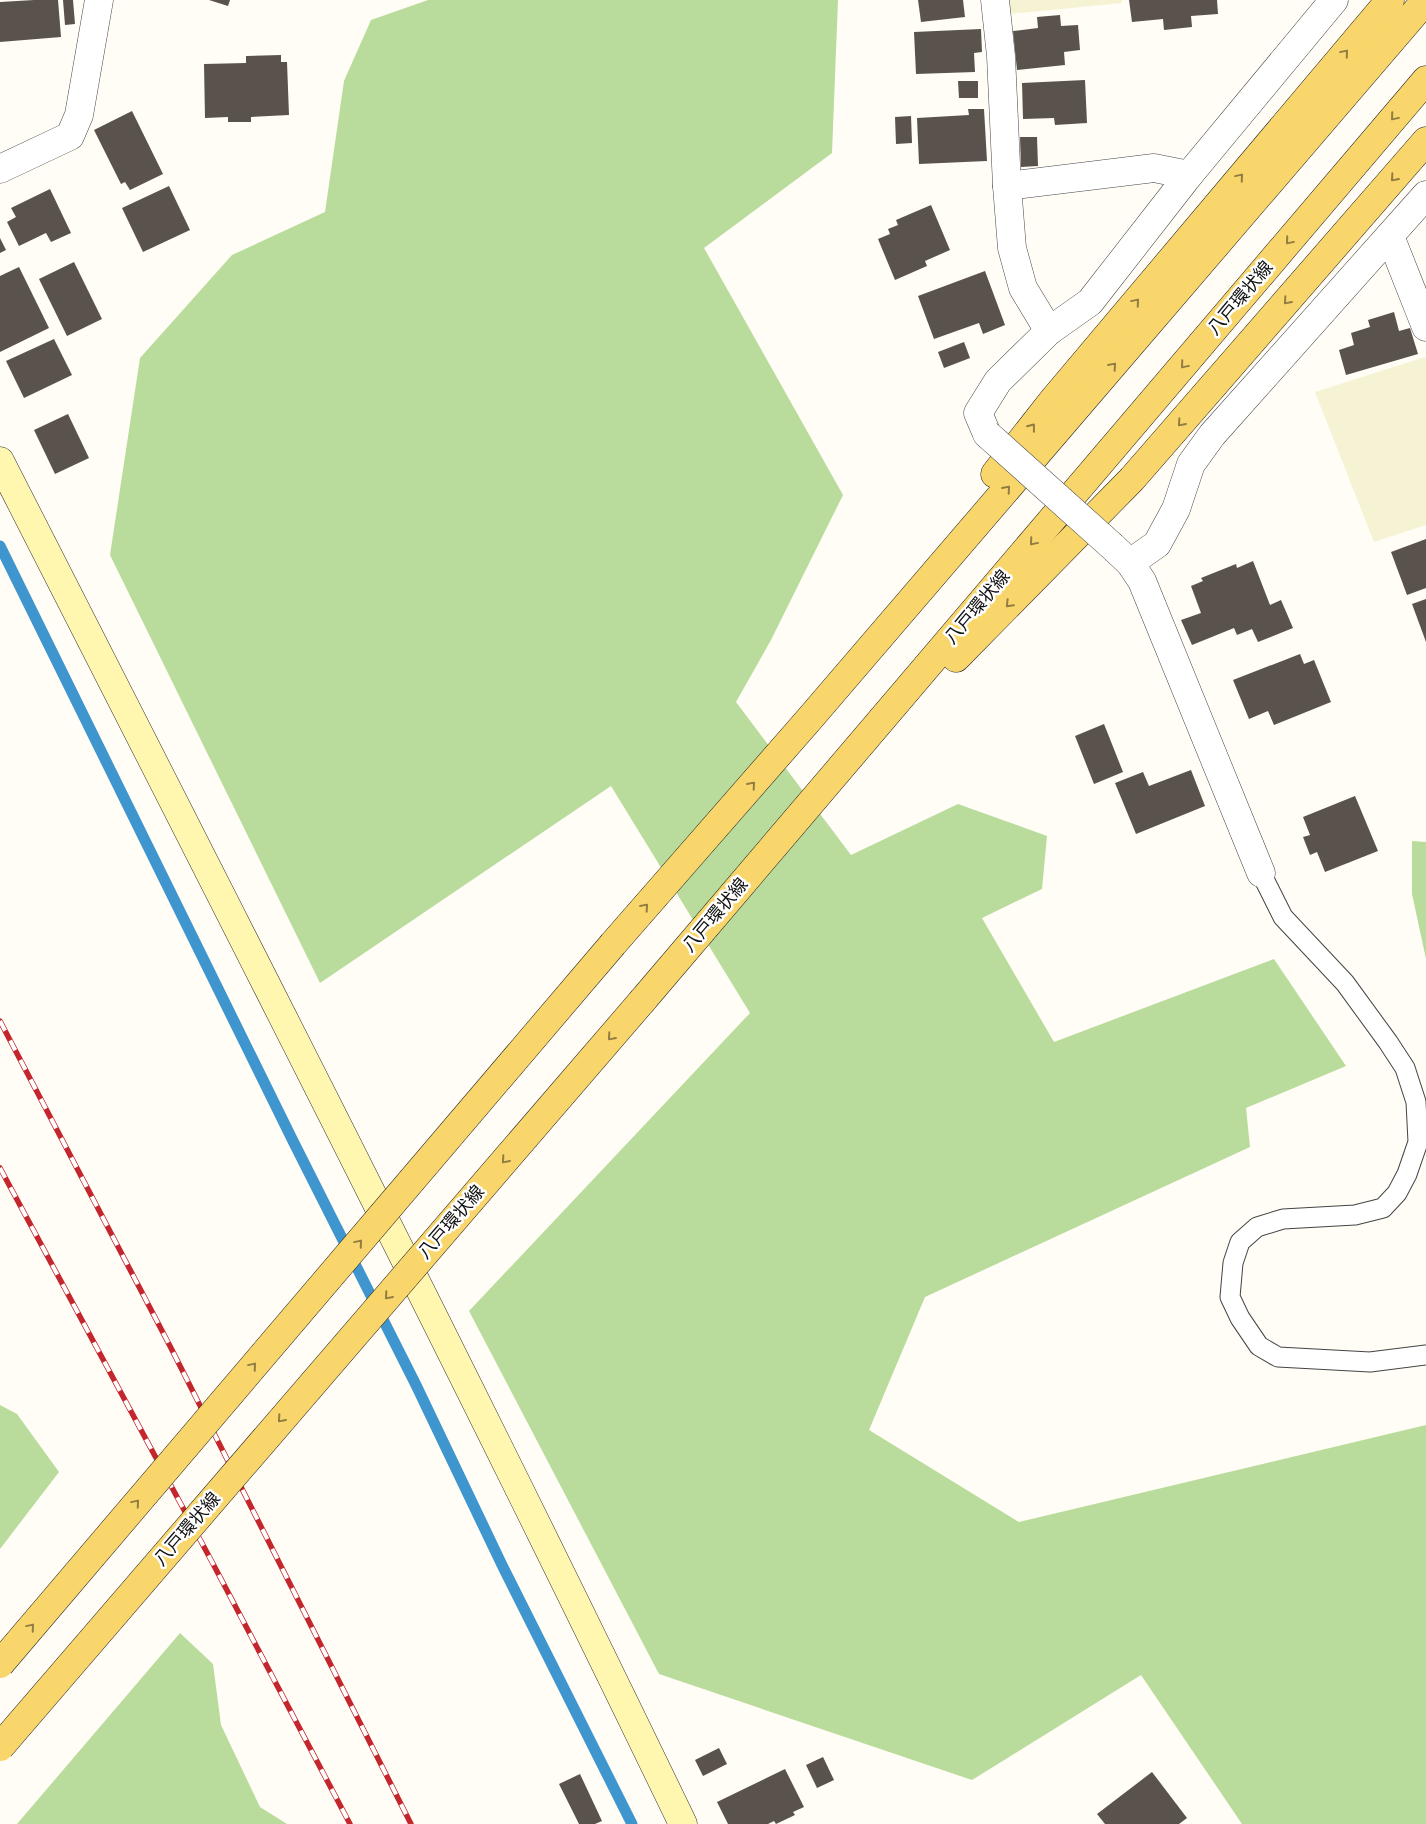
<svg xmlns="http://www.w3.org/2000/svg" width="1426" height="1824" viewBox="0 0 1426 1824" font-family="'Roboto Serif','Noto Sans JP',serif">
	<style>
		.farmland { fill: #f6f3d4 }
		.forest { fill: #b9dc9c }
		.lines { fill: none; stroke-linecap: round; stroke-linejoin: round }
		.stream { stroke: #3f96cf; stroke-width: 11 }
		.building { fill: #5a524d }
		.lane-casing { stroke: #444; stroke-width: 21 }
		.street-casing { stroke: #444; stroke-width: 29 }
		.secondary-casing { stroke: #333; stroke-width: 29 }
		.primary-casing { stroke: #222; stroke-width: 29 }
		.lane { stroke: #fff; stroke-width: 19 }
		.street { stroke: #fff; stroke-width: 28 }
		.secondary { stroke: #fff6b0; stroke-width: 28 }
		.primary { stroke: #f9d66b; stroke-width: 28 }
		.rail-casing { stroke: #c4262e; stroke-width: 5.5 }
		.rail { stroke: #fff; stroke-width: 4; stroke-dasharray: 11; stroke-linecap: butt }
		.street-bridge-casing { stroke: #444; stroke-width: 29; stroke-linecap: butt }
		.primary-bridge-casing { stroke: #222; stroke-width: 29; stroke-linecap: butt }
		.street-bridge { stroke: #fff; stroke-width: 28 }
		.primary-bridge { stroke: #f9d66b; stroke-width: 28 }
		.oneway { stroke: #917d42 }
		.labels { text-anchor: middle; stroke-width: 5; stroke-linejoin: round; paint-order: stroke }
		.street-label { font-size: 18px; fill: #111; stroke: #fff }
	</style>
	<rect width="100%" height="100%" fill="#fffdf5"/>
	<g class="farmland">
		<polygon points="1008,0 1122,0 1122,3 1010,14"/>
		<polygon points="1425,357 1426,362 1426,525 1374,542 1315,392"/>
	</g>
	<g class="forest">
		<polygon points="428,0 838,0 832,153 704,248 843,495 771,640 736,702 851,855 958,804 1047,836 1042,889 982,918 1054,1042 1274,959 1346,1066 1246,1108 1250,1147 925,1297 869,1430 1019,1522 1426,1425 1426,1824 1242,1824 1141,1675 972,1780 659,1674 469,1311 750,1013 611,786 320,983 110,555 140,358 232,255 325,212 344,81 371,20"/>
		<polygon points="1412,841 1426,842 1426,959 1412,894"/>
		<polygon points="0,1405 17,1414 59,1472 0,1549"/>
		<polygon points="180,1633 213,1664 221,1725 260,1807 287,1824 17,1824"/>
	</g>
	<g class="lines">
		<polyline class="stream" points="0,546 293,1141 416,1385 502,1565 632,1824"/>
	</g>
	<g class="building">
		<polygon points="34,0 58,0 61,37 0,42 0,2"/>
		<polygon points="63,0 73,0 75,24 65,25"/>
		<polygon points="209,0 230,0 228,6"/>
		<polygon points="918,0 963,0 965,17 921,22"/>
		<polygon points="1129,0 1217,0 1218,14 1191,16 1192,27 1164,30 1163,19 1132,22"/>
		<polygon points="1060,15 1061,26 1078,25 1080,50 1064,52 1065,65 1017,70 1013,31 1038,28 1037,17"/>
		<polygon points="981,29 982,52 974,53 975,72 916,74 914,32"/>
		<polygon points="281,55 281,62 287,62 289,115 251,117 251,122 228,122 228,117 205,118 204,64 246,63 246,56"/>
		<polygon points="1085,80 1087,123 1055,125 1054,118 1023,119 1022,83"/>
		<polygon points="958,81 978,81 978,98 959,98"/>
		<polygon points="968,109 984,109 987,161 919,164 917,118 969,115"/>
		<polygon points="132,111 163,174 130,190 125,182 121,184 94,130"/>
		<polygon points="911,116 912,143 896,144 895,117"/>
		<polygon points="1020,137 1037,137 1038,166 1021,167"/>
		<polygon points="169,186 190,230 143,252 122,208"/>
		<polygon points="50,189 71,233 51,242 46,233 19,246 7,222 16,217 11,208"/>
		<polygon points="931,205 950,250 925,261 927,266 895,280 878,239 890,234 888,229 898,225 896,220"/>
		<polygon points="0,238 6,250 0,253"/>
		<polygon points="74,262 102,319 67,336 39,279"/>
		<polygon points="19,267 49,328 0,352 0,276"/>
		<polygon points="985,271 1005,325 983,334 979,323 934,339 918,296"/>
		<polygon points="1394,312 1399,331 1410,328 1418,354 1346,375 1339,350 1354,345 1351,333 1370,327 1368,320"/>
		<polygon points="54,339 72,375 24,398 6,361"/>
		<polygon points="964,342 970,358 944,368 938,352"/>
		<polygon points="68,414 89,458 55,474 34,430"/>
		<polygon points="1426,539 1426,588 1407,595 1391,552"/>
		<polygon points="1253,561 1270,605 1281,600 1293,628 1258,642 1252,629 1237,635 1234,628 1192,645 1181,620 1201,613 1191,586 1203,581 1201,578 1236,564 1237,568"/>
		<polygon points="1426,599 1426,642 1412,604"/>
		<polygon points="1300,654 1304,664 1314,660 1331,702 1274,725 1268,711 1249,719 1233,680"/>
		<polygon points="1104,724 1123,772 1094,784 1075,736"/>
		<polygon points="1191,770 1205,806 1136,834 1115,783 1143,772 1149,786"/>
		<polygon points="1355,796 1378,851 1325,872 1317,852 1310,855 1303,837 1310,835 1303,817"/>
		<polygon points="719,1748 727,1764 703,1776 695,1760"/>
		<polygon points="823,1757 834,1780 817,1788 806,1765"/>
		<polygon points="785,1769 804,1807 793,1812 795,1815 776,1824 774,1821 768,1824 728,1824 717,1802"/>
		<polygon points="1152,1772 1187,1818 1179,1824 1105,1824 1097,1814"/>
		<polygon points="580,1774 602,1821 595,1824 579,1824 559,1784"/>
	</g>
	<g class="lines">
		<g class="lane-casing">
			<polyline id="lane" points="1261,873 1283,917 1345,983 1388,1042 1405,1068 1416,1102 1418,1142 1407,1174 1397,1193 1383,1208 1355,1215 1283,1219 1257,1227 1240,1242 1233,1263 1230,1297 1240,1318 1259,1346 1278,1357 1370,1362 1426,1355"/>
		</g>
		<g class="street-casing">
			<g id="street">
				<polyline points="995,0 1001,56 1007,186 1012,248 1023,288 1049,331"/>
				<polyline points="0,169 70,136 79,115 99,0"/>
				<polyline points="1007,186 1154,168 1189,175"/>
				<polyline points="1390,236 1426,327"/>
				<polyline points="987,434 978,413 998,381 1049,331 1090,302 1189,175 1334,0"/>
				<polyline points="1113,547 1130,563 1157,544 1176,509 1191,464 1212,435 1426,195"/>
				<polyline points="1130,563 1142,581 1261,873"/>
			</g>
		</g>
		<g class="secondary-casing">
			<path id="secondary" d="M 0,461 C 231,914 462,1366 683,1824"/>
		</g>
		<g class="primary-casing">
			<g id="primary">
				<polyline points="995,474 1054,399 1390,0"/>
				<polyline points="956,658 1132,479 1426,141"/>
				<polyline points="613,944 812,716 1426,0"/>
				<polyline points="643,1000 1426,80"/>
			</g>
		</g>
		<use href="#lane" class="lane"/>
		<use href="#street" class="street"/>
		<use href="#secondary" class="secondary"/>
		<use href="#primary" class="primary"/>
		<g class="rail-casing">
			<g id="rail">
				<polyline points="0,1021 171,1348 411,1824"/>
				<polyline points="0,1168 211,1560 350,1824"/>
			</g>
		</g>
		<use href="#rail" class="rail"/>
		<g class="street-bridge-casing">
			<polyline id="street-bridge" points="987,434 1113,547"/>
		</g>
		<g class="primary-bridge-casing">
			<g id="primary-bridge">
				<polyline points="0,1664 613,944"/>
				<polyline points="0,1747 643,1000"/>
			</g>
		</g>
		<use href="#street-bridge" class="street-bridge"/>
		<use href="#primary-bridge" class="primary-bridge"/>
	</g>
	<defs><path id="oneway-chevron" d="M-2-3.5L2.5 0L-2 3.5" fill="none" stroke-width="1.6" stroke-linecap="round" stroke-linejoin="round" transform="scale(1.25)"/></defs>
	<g class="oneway">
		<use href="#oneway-chevron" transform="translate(1345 53) rotate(-50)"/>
		<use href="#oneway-chevron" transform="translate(1394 117) rotate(130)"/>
		<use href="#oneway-chevron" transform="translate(1240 177) rotate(-50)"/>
		<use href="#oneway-chevron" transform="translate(1394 178) rotate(131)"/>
		<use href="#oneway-chevron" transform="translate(1289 241) rotate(130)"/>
		<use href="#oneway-chevron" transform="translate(1287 301) rotate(131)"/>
		<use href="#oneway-chevron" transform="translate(1136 302) rotate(-50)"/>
		<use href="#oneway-chevron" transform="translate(1184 365) rotate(130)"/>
		<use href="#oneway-chevron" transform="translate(1113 366) rotate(-49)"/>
		<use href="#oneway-chevron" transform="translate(1181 423) rotate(131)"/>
		<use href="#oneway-chevron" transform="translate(1032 427) rotate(-52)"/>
		<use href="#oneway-chevron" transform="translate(1007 489) rotate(-49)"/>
		<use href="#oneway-chevron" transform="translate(1033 542) rotate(130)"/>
		<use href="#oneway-chevron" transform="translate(1009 604) rotate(135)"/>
		<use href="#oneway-chevron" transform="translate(752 785) rotate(-49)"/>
		<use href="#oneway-chevron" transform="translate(645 907) rotate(-49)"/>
		<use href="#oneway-chevron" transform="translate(611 1037) rotate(131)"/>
		<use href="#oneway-chevron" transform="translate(505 1160) rotate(131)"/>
		<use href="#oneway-chevron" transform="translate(359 1243) rotate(-50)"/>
		<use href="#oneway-chevron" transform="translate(388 1296) rotate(131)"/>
		<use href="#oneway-chevron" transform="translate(253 1366) rotate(-50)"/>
		<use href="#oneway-chevron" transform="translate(281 1419) rotate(131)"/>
		<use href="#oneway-chevron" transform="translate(136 1503) rotate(-50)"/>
		<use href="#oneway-chevron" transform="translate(31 1627) rotate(-50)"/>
	</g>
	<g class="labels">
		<g class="street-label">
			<text transform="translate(1240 298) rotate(-50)" y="6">八戸環状線</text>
			<text transform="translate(977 607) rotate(-50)" y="6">八戸環状線</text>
			<text transform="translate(715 915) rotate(-50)" y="6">八戸環状線</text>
			<text transform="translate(451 1222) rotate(-49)" y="6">八戸環状線</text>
			<text transform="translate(187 1529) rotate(-49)" y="6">八戸環状線</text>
		</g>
	</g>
</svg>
